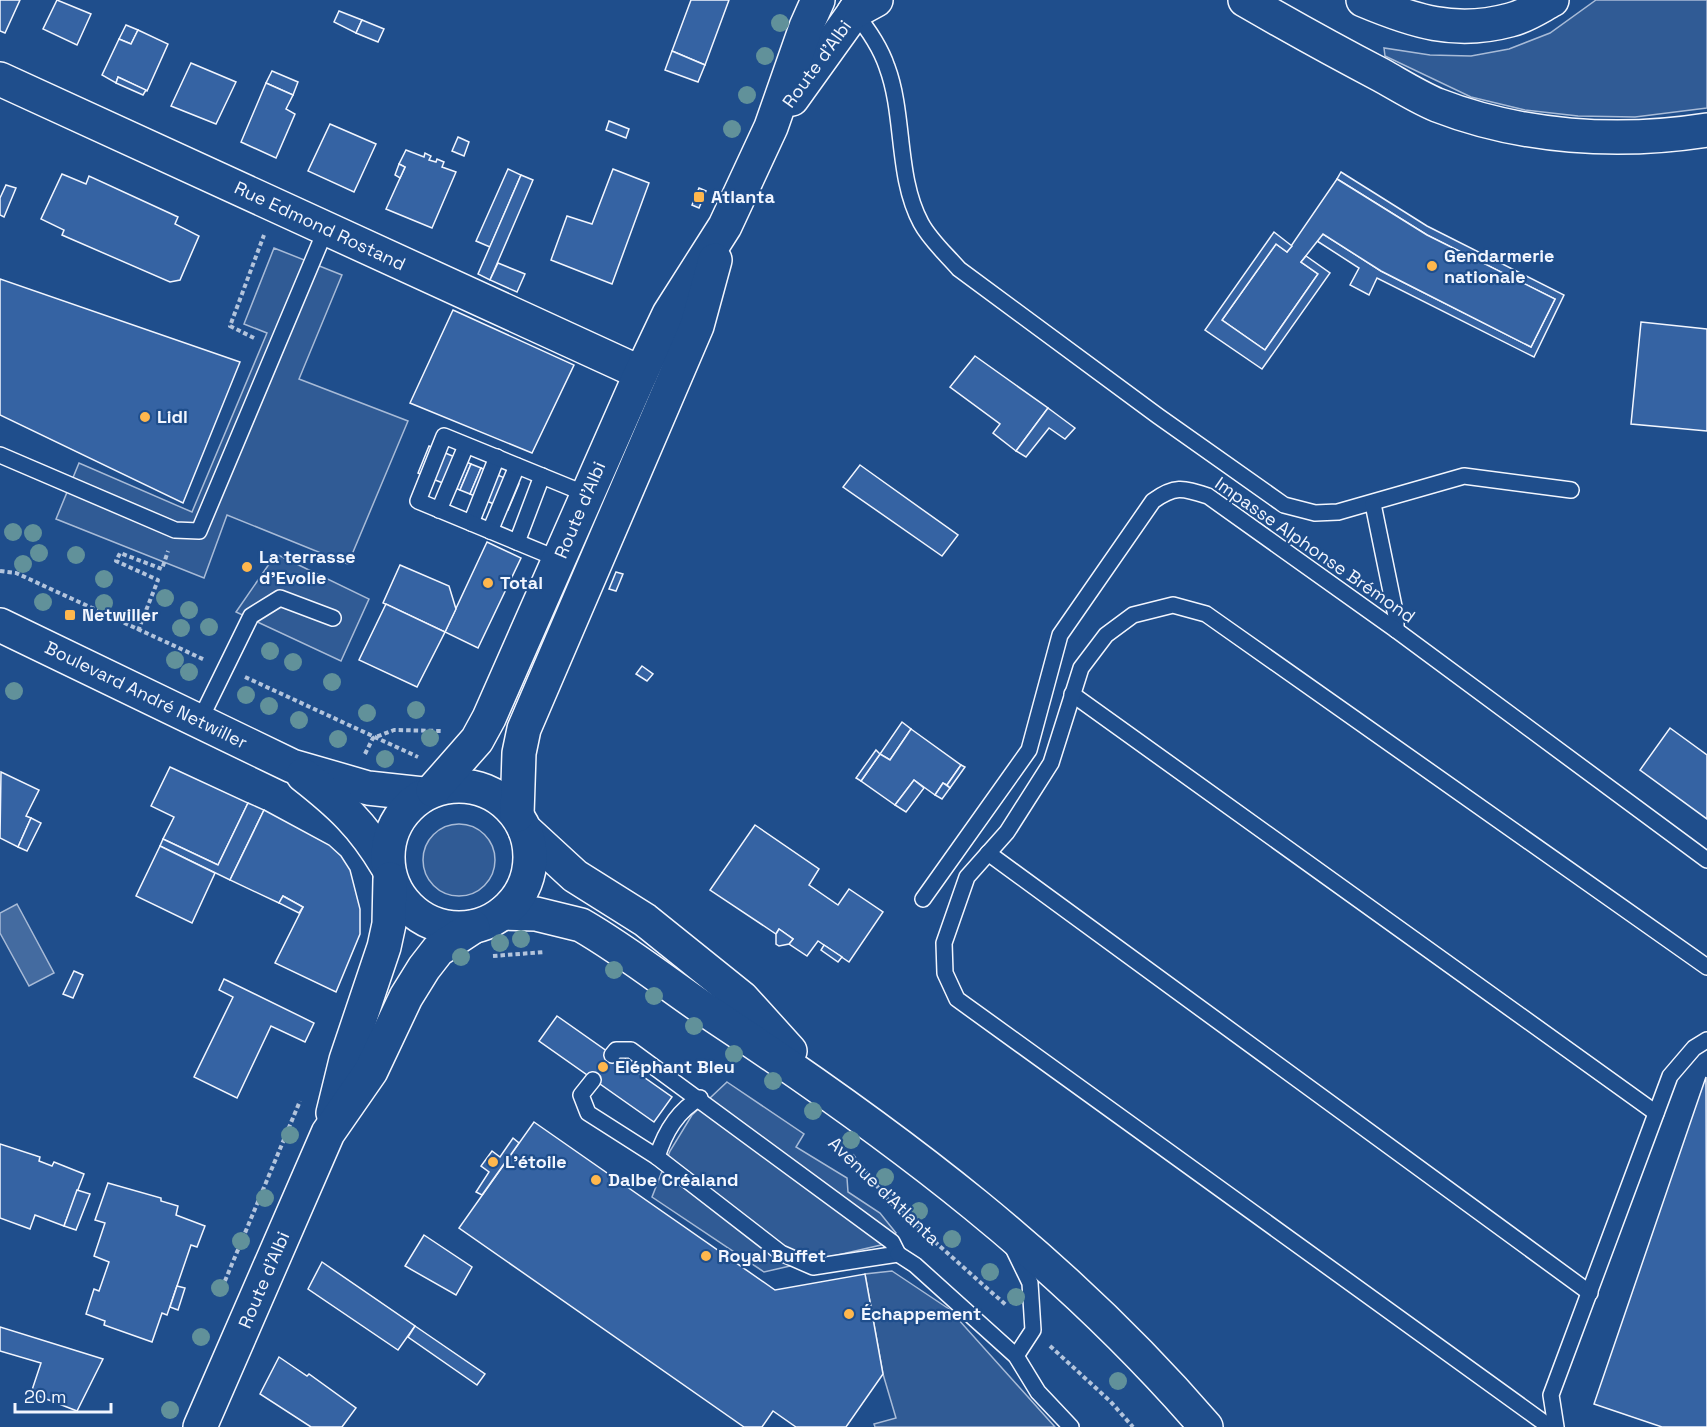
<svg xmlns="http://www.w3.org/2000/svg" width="1707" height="1427" viewBox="0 0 1707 1427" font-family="'Space Grotesk',sans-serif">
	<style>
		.built { fill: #305b95; stroke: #a8bbd7; stroke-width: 1.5 }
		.water { fill: #446ba0; stroke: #a8bbd7; stroke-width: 1.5 }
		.building { fill: #3563a3; stroke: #f2f6ff; stroke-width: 1.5 }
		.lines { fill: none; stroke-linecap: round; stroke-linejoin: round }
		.service-casing { stroke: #f2f6ff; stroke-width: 18 }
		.tertiary-casing { stroke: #f2f6ff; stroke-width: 36 }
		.secondary-casing { stroke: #f2f6ff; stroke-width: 36 }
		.primary-casing { stroke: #f2f6ff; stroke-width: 36 }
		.motorway-casing { stroke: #f2f6ff; stroke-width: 36 }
		.path { stroke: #b3c4dc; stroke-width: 4; stroke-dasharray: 4.5 3; stroke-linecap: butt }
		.service { stroke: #1f4e8c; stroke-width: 15 }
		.tertiary { stroke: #1f4e8c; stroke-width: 33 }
		.secondary { stroke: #1f4e8c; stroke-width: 33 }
		.primary { stroke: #1f4e8c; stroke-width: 33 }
		.motorway { stroke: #1f4e8c; stroke-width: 33 }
		.tree { fill: #61919a }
		.poi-dot { fill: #ffb74d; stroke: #1f4e8c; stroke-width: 2 }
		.labels { text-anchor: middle; stroke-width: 4.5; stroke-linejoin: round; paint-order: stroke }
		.street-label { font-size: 18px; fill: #f2f6ff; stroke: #1f4e8c }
		.poi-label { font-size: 18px; font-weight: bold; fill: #f2f6ff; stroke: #1f4e8c; text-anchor: start }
	</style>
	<rect width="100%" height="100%" fill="#1f4e8c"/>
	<g class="built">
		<polygon points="1596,0 1707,0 1707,108 1635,117 1578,116 1525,110 1471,97 1385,56 1384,48 1430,55 1471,56 1509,49 1550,33"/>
		<polygon points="274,248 342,275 299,379 408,421 348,564 227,515 204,578 56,519 79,463 192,512 267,333 244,324"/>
		<polygon points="276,554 369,599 341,661 236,612"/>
		<circle cx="459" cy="860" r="36"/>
		<polygon points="727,1082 804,1134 796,1147 847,1178 848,1192 880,1213 896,1233 881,1245 764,1272 652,1197 670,1151 692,1115"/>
		<polygon points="892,1271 949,1309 1055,1427 875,1427 874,1424 896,1418 883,1374 865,1274"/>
	</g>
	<polygon class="water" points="17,904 54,973 29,986 0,933 0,913"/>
	<g class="building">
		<polygon points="0,0 20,0 5,33 0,31"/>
		<polygon points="57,0 91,14 77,45 43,29"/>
		<polygon points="691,0 729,0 705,65 672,51"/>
		<polygon points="339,11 362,20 356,33 334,22"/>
		<polygon points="362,20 384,29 378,42 356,33"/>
		<polygon points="126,25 138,30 131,44 119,39"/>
		<polygon points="138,30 168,44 147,91 118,77 116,83 102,75 119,39 131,44"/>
		<polygon points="672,51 705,65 698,82 665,70"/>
		<polygon points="191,63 236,82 216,124 171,106"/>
		<polygon points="272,71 298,82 293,95 266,83"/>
		<polygon points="118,77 146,90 143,95 116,83"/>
		<polygon points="266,83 293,95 286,109 295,114 276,158 241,142"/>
		<polygon points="609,121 629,129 626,138 606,130"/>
		<polygon points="330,124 376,144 354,192 308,171"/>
		<polygon points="458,137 469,142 464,156 452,151"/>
		<polygon points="406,150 424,157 425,153 431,156 429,160 436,162 437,159 444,162 442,167 456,172 432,228 386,209 405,167 399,164"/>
		<polygon points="399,164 405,167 400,178 395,175"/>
		<polygon points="508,169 521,175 490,247 476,241"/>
		<polygon points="613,169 649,183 612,284 551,260 567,216 592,224"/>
		<polygon points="1341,172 1427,226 1564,295 1534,357 1377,278 1369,295 1350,285 1359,268 1317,241 1323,234 1381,271 1531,347 1555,299 1427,235 1337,179"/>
		<polygon points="62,174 86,184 89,176 178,217 175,224 199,236 180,280 170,282 62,235 64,230 41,219"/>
		<polygon points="521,175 533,180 490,280 478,274"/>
		<polygon points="1337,179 1427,235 1555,299 1531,347 1381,271 1323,234 1301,262 1318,274 1265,350 1222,320 1276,244 1287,252"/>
		<polygon points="6,185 16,188 4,217 0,215 0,198"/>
		<polygon points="699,188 706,191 699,208 692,205"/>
		<polygon points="1274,232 1292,246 1287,252 1276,244 1222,320 1265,350 1318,274 1301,262 1306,256 1330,273 1262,369 1205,330"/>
		<polygon points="498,263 525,274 517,292 490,280"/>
		<polygon points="0,279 240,362 183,503 0,415"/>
		<polygon points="453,310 574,365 532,453 410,403"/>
		<polygon points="1641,322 1707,329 1707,431 1631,424"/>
		<polygon points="975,356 1048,408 1016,451 993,433 1000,424 950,387"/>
		<polygon points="1048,408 1075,428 1065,439 1049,428 1026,457 1016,451"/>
		<polygon points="429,446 471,464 460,490 418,473"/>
		<polygon points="471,464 481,468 470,494 460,490"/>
		<polygon points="860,465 958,535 942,556 843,487"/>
		<polygon points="481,468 519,484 508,510 470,494"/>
		<polygon points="487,542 521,558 478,648 445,632"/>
		<polygon points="400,565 449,586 456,609 445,632 383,603"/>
		<polygon points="616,572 623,574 616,591 609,589"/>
		<polygon points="386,604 445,632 417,687 359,660"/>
		<polygon points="642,666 653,674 647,681 636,674"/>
		<polygon points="902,722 911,729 890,760 880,754"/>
		<polygon points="1670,728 1707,755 1707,819 1640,770"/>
		<polygon points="911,729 961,765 947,785 943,783 935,795 914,780 895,805 861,781 880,754 890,760"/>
		<polygon points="876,750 880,754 861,781 856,778"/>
		<polygon points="961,765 965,767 950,788 947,785"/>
		<polygon points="170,767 248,803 218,865 163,839 174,817 151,806"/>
		<polygon points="1,772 39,790 26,816 31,818 18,847 0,838"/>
		<polygon points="914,780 924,788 906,812 895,805"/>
		<polygon points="943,783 950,788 942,799 935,795"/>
		<polygon points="248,803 264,810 230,880 160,846 163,839 218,865"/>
		<polygon points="264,810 329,845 341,856 350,870 360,909 360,934 336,992 275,963 303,907 283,896 279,903 230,880"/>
		<polygon points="31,818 41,823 27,851 18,847"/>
		<polygon points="755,825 819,869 809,885 838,905 849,889 883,912 849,962 818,941 807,956 789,944 793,939 779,929 776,934 710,890"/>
		<polygon points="160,846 215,873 192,923 136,896"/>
		<polygon points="283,896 303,907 299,913 279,903"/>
		<polygon points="779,929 793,939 789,944 779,946 776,944 776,934"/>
		<polygon points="824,945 842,957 838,962 821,950"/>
		<polygon points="74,971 83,975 73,998 63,994"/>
		<polygon points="224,979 314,1023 305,1042 271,1026 237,1098 194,1077 233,997 219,990"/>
		<polygon points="557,1016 672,1097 654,1122 539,1041"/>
		<polygon points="1706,1077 1707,1427 1662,1427 1594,1404"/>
		<polygon points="534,1122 775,1290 865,1274 883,1374 846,1427 796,1427 773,1411 762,1427 744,1427 459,1228"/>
		<polygon points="513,1138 519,1143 482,1195 476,1192 489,1172 481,1166 492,1151 500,1157"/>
		<polygon points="0,1144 40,1157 39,1161 52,1166 54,1162 84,1174 64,1226 35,1215 30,1229 0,1218"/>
		<polygon points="108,1183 161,1198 161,1201 178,1206 176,1215 205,1226 197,1247 191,1245 167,1315 162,1313 152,1342 104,1325 105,1321 86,1314 94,1289 99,1291 109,1262 94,1256 105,1223 95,1220"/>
		<polygon points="77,1190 90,1194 76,1230 64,1226"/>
		<polygon points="424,1235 472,1267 456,1295 405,1266"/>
		<polygon points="322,1262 415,1326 398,1350 308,1289"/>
		<polygon points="177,1286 185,1288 178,1310 170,1307"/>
		<polygon points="415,1326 485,1374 477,1385 408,1337"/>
		<polygon points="0,1327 103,1359 77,1411 31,1393 41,1363 0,1351"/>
		<polygon points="279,1357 307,1376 309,1374 356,1408 342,1427 311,1427 260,1394"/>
	</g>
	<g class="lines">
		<g class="service-casing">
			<g id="service">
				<path d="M 854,12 C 868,29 880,46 887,67 C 905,115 896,177 921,223 C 930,240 946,254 959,269 L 1158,416 L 1284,505 L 1315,513 L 1338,512 L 1464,476 L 1571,490"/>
				<polyline points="0,455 175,530 199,531 326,229"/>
				<polyline points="1373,504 1396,616 1396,630"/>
				<polyline points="439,510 466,446"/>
				<polyline points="471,523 497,457"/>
				<polyline points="490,531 517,466"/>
				<polyline points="517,542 542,476"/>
				<polyline points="558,559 418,501 444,436 591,496"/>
				<polyline points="1072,694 1656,1113"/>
				<polyline points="200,720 251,616 280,598 333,618"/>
				<polyline points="988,853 1590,1293"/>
				<path d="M 923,899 L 1029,750 L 1060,635 L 1153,501 C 1175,485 1183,488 1208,496 L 1396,630 L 1707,860"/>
				<polyline points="593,1080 581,1095 588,1113 657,1157 781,1253 813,1267 898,1254 892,1242 631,1050 616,1050 612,1055"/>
				<path d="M 657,1157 C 665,1132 677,1111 700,1098"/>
				<polyline points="1013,1248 1030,1283 1033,1330 1016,1356"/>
				<polyline points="898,1254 915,1265 1016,1356 1038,1392 1071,1427"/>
				<polyline points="1550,1427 957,999 945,973 944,943 967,877 1007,832 1051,763 1081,668 1106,635 1133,615 1173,605 1206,614 1707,967"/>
				<polyline points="1556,1427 1551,1395 1670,1076 1694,1048 1707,1040"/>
			</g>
		</g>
		<g class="tertiary-casing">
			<polyline id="tertiary" points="0,79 641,373"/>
		</g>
		<g class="secondary-casing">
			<g id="secondary">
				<polyline points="0,625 292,766 368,788 423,794"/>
				<path d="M 303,775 C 340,804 363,825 387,866"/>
				<polyline points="525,830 575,876 645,920 742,998 790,1051"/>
				<path d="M 503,913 L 536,914 L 581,925 C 628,952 671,987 716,1017 C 896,1136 1065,1263 1206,1427"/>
			</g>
		</g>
		<g class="primary-casing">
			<g id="primary">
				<polyline points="792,99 863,0"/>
				<circle cx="459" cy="857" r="71"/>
				<polyline points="433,790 477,740 489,718 641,373 669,314 725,226 771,127 806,27 818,0"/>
				<polyline points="517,815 519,753 524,729 697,326 715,260"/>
				<polyline points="333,1113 346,1060 384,947 389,924 390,879"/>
				<polyline points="200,1427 328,1133 371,1071 406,997 424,968 438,950 473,927"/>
			</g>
		</g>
		<g class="motorway-casing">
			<g id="motorway">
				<path d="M 1245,0 C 1290,26 1335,51 1381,75 C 1399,85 1418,97 1437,105 C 1522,138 1618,144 1707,130"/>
				<path d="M 1363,0 C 1413,21 1455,35 1510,20 C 1524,17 1539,7 1552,0"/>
				<polyline points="854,12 876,0"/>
			</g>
		</g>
		<g class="path">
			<polyline points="254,338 230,326 264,235"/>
			<polyline points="0,571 16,573 205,660"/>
			<polyline points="138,631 158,580 116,561 120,553 162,569 168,551"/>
			<polyline points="245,677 418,757"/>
			<polyline points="365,754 373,738 394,730 442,731"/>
			<polyline points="493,956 545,952"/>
			<polyline points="852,1155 890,1202 1007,1306"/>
			<polyline points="222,1288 300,1101"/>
			<polyline points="1050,1346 1110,1401 1133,1427"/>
		</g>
		<use href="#service" class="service"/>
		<use href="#tertiary" class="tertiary"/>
		<use href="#secondary" class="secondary"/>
		<use href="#primary" class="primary"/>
		<use href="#motorway" class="motorway"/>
	</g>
	<g class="tree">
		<circle cx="780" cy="23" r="9"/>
		<circle cx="765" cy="56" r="9"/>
		<circle cx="747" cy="95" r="9"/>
		<circle cx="732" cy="129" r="9"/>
		<circle cx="13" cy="532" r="9"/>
		<circle cx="33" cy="533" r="9"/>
		<circle cx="39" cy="553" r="9"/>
		<circle cx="76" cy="555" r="9"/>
		<circle cx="23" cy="564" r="9"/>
		<circle cx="104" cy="579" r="9"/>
		<circle cx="165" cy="598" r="9"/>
		<circle cx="43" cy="602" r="9"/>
		<circle cx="104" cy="603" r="9"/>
		<circle cx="189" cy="610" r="9"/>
		<circle cx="209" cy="627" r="9"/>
		<circle cx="181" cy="628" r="9"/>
		<circle cx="270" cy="651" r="9"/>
		<circle cx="175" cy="660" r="9"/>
		<circle cx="293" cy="662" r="9"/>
		<circle cx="189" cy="672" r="9"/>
		<circle cx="332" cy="682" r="9"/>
		<circle cx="14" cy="691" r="9"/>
		<circle cx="246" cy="695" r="9"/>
		<circle cx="269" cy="706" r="9"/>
		<circle cx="416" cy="710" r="9"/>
		<circle cx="367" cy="713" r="9"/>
		<circle cx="299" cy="720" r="9"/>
		<circle cx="430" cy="738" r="9"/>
		<circle cx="338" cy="739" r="9"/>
		<circle cx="385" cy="759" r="9"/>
		<circle cx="521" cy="939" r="9"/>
		<circle cx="500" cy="943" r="9"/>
		<circle cx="461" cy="957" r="9"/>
		<circle cx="614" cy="970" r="9"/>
		<circle cx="654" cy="996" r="9"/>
		<circle cx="694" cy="1026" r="9"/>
		<circle cx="734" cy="1054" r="9"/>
		<circle cx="773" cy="1081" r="9"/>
		<circle cx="813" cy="1111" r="9"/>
		<circle cx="290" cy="1135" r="9"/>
		<circle cx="851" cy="1140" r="9"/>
		<circle cx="885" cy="1177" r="9"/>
		<circle cx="265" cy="1198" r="9"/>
		<circle cx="919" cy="1211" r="9"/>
		<circle cx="952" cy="1239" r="9"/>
		<circle cx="241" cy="1241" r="9"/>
		<circle cx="990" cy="1272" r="9"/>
		<circle cx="220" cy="1288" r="9"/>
		<circle cx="1016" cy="1297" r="9"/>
		<circle cx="201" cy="1337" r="9"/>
		<circle cx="1118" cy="1381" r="9"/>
		<circle cx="170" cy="1410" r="9"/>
	</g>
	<g class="poi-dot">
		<rect x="693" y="191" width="12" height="12" rx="3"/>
		<circle cx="1432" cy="266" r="6"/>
		<circle cx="145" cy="417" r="6"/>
		<circle cx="247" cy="567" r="6"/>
		<circle cx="488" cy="583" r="6"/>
		<rect x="64" y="609" width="12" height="12" rx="3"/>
		<circle cx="603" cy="1067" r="6"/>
		<circle cx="493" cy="1162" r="6"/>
		<circle cx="596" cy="1180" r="6"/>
		<circle cx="706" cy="1256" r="6"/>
		<circle cx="849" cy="1314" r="6"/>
	</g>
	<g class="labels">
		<g class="street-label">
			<text transform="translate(817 64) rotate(-54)" y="6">Route d'Albi</text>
			<text transform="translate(320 226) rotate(25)" y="6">Rue Edmond Rostand</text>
			<text transform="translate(580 510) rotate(-67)" y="6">Route d'Albi</text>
			<text transform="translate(1315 550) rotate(35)" y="6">Impasse Alphonse Brémond</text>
			<text transform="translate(146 695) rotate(26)" y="6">Boulevard André Netwiller</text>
			<text transform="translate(884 1191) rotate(44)" y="6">Avenue d'Atlanta</text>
			<text transform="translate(264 1280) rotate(-67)" y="6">Route d'Albi</text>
		</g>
		<g class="poi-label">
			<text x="711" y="203">Atlanta</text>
			<text x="1444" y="262">Gendarmerie<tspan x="1444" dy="21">nationale</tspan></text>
			<text x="157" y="423">Lidl</text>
			<text x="259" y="563">La terrasse<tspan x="259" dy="21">d'Evolie</tspan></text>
			<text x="500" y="589">Total</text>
			<text x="82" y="621">Netwiller</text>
			<text x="615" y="1073">Eléphant Bleu</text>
			<text x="505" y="1168">L'étoile</text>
			<text x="608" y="1186">Dalbe Créaland</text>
			<text x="718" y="1262">Royal Buffet</text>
			<text x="861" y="1320">Échappement</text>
		</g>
	</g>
	<path d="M15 1403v9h96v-9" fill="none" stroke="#f2f6ff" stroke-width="3"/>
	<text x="24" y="1403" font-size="18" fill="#f2f6ff" stroke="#1f4e8c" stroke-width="4.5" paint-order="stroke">20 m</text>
</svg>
